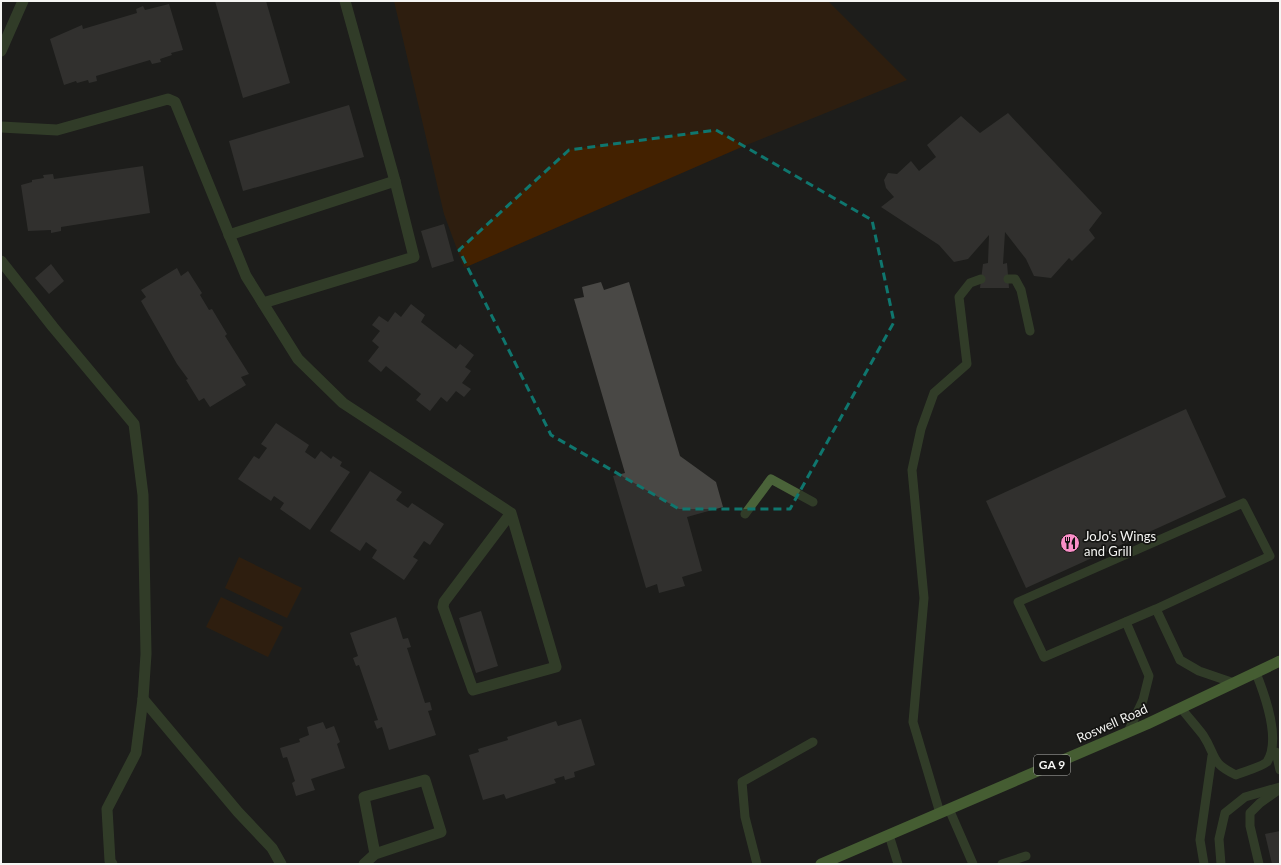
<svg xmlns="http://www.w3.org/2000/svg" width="1281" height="865" viewBox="0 0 1281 865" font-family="Lato,sans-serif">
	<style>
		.green { fill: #432100 }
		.building { fill: #494845 }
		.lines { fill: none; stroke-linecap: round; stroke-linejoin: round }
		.service { stroke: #4a6339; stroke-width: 9 }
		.minor { stroke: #4a6339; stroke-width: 11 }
		.primary { stroke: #76aa4f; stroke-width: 11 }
		.marked { fill: none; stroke: #0f766e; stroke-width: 3; stroke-dasharray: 8 5; stroke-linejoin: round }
		.labels { text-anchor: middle; stroke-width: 3.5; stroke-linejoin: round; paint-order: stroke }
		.shield { fill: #141412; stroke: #b2b2b0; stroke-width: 1 }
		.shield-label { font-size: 12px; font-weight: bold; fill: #f5f5f3 }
		.poi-label { font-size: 13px; fill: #f5f5f3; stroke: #141412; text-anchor: start }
		.street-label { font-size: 13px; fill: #f5f5f3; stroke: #141412 }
	</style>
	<rect width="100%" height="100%" fill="#1d1d1b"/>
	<g class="green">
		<polygon points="394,1 828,1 907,80 744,146 464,268 444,214"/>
		<polygon points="239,557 302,588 287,618 225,588"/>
		<polygon points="221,597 283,627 268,657 206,627"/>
	</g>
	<g class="building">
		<polygon points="215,1 266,1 290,83 243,98"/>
		<polygon points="169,4 183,50 171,53 172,55 160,59 161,62 152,64 150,60 96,76 97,81 89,83 88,80 77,83 76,81 64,85 50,39 82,25 83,29 137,13 136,9 143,6 145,10"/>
		<polygon points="349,105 364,157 243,191 229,141"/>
		<polygon points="1008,113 1102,213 1089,230 1095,238 1072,261 1069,258 1051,278 1034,276 1026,259 1005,232 1003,264 1007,263 1009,288 980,288 983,264 988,263 989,235 968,259 954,262 939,245 881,207 894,197 886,188 884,180 888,173 897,174 911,161 919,171 936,157 927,145 961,116 980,133"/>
		<polygon points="143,166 150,213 61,227 61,231 51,233 51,230 28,231 21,185 32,182 32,180 44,178 43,175 53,174 54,179"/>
		<polygon points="444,224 454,261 432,268 421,231"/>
		<polygon points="51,264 64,281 49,294 35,278"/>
		<polygon points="177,268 181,276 188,271 202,293 200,295 209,310 212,309 227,334 225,336 249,374 241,377 246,385 210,407 204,398 199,401 186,380 188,379 177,364 141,301 146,297 141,290"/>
		<polygon points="601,282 604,290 629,282 680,456 716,482 723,507 687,517 702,571 682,577 685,586 659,593 657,584 646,588 613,476 625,473 574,299 584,297 582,287"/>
		<polygon points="411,304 425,315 421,322 456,349 460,344 474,355 465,367 471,371 462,383 471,389 464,397 456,391 447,402 441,397 430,411 416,400 421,394 386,366 381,372 368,361 379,347 372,341 380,331 372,325 379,316 388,322 395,312 401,317"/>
		<polygon points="1186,409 1226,497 1026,588 986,501"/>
		<polygon points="276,423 309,445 305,452 315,459 321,451 331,459 333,456 342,462 340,466 350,472 310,530 280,509 284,503 274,496 271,501 238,479 254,456 259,459 267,448 261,444"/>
		<polygon points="370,471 402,492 396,500 408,508 412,503 444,524 430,545 424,541 413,557 418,560 404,580 372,558 377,550 366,542 360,551 330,531"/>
		<polygon points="481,611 498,666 476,673 459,618"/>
		<polygon points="396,617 403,639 408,638 411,647 407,648 425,703 430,702 432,710 428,711 436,735 389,750 382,727 377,729 374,721 378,720 359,665 356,666 353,658 358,656 350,633"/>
		<polygon points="581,719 595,765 574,772 575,777 565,780 564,776 554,779 556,783 506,799 504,794 483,800 469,755 479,752 478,749 508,740 507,737 556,721 558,726"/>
		<polygon points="323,722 326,729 334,726 340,742 337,744 345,768 311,779 315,790 296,796 292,783 295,781 287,757 283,758 280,748 300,742 299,739 309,735 307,727"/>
		<polygon points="1280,831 1280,864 1272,864 1265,834"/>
	</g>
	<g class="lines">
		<g class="service">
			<polyline points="1008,279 1015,279 1021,290 1030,331"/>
			<polyline points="745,514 771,479 813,502"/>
			<polyline points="1156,609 1044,657 1018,602 1243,503 1270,556 1156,609 1180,660 1199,671 1234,683"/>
			<polyline points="1126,622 1149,676 1143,700 1128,732"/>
			<path d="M 1181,708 C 1188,717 1196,726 1203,735 C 1217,756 1209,762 1236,775 C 1245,771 1259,768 1267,762 C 1281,740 1266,698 1256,673"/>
			<polyline points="1276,752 1280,770"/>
			<polyline points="949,809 973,864"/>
			<polyline points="940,813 913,722 924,598 912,470 921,429 934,393 967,364 959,297 970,283 981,279"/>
			<polyline points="889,835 898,864"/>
			<polyline points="757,864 745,817 742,782 813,742"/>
			<polyline points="1002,864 1026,856"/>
			<polyline points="1204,864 1200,840 1212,756"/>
			<polyline points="1221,864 1219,839 1225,813 1245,797 1280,787"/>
			<polyline points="1259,864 1250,826 1250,813 1260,803 1280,789"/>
		</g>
		<g class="minor">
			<polyline points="1,51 23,1"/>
			<polyline points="1,127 57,130 168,99 175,102 246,276 298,359 343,403 511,513 556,667 473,690 443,607 444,602 511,513"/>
			<polyline points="229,235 395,181"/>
			<polyline points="1,261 53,327 134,424 143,495 146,654 143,699 136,753 107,809 110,861 112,864"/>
			<polyline points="263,303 414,257 395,181 345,1"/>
			<polyline points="143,699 238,812 272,848 281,864"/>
			<polyline points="364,864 375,854 441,832 425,780 364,797 375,854"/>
		</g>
		<polyline class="primary" points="821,864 1147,724 1280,661"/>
	</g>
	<path d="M0 0H1281V865H0ZM 716,130 L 872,220 L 894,322 L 790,509 L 679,509 L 551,435 L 459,250 L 569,150 Z" fill="#1d1d1b" fill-opacity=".55" fill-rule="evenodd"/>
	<path class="marked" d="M 716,130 L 872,220 L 894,322 L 790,509 L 679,509 L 551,435 L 459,250 L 569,150 Z"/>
	<defs>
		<g id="restaurant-disc" transform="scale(1)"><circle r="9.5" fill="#fa8fc8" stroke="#141412"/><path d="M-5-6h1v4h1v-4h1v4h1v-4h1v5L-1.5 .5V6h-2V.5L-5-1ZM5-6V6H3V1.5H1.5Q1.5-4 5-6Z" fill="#111"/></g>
	</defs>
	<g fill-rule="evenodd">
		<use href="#restaurant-disc" x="1070" y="543"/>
	</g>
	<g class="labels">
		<rect class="shield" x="1034" y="755" width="36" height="20" rx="3"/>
		<g class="shield-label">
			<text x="1052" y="769">GA 9</text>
		</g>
		<g class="poi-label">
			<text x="1084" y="541">JoJo's Wings<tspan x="1084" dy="15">and Grill</tspan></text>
		</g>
		<g class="street-label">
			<text transform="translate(1112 723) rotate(-24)" y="5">Roswell Road</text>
		</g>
	</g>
	<rect width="1281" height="865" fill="none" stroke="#f5f5f3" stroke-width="4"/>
</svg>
